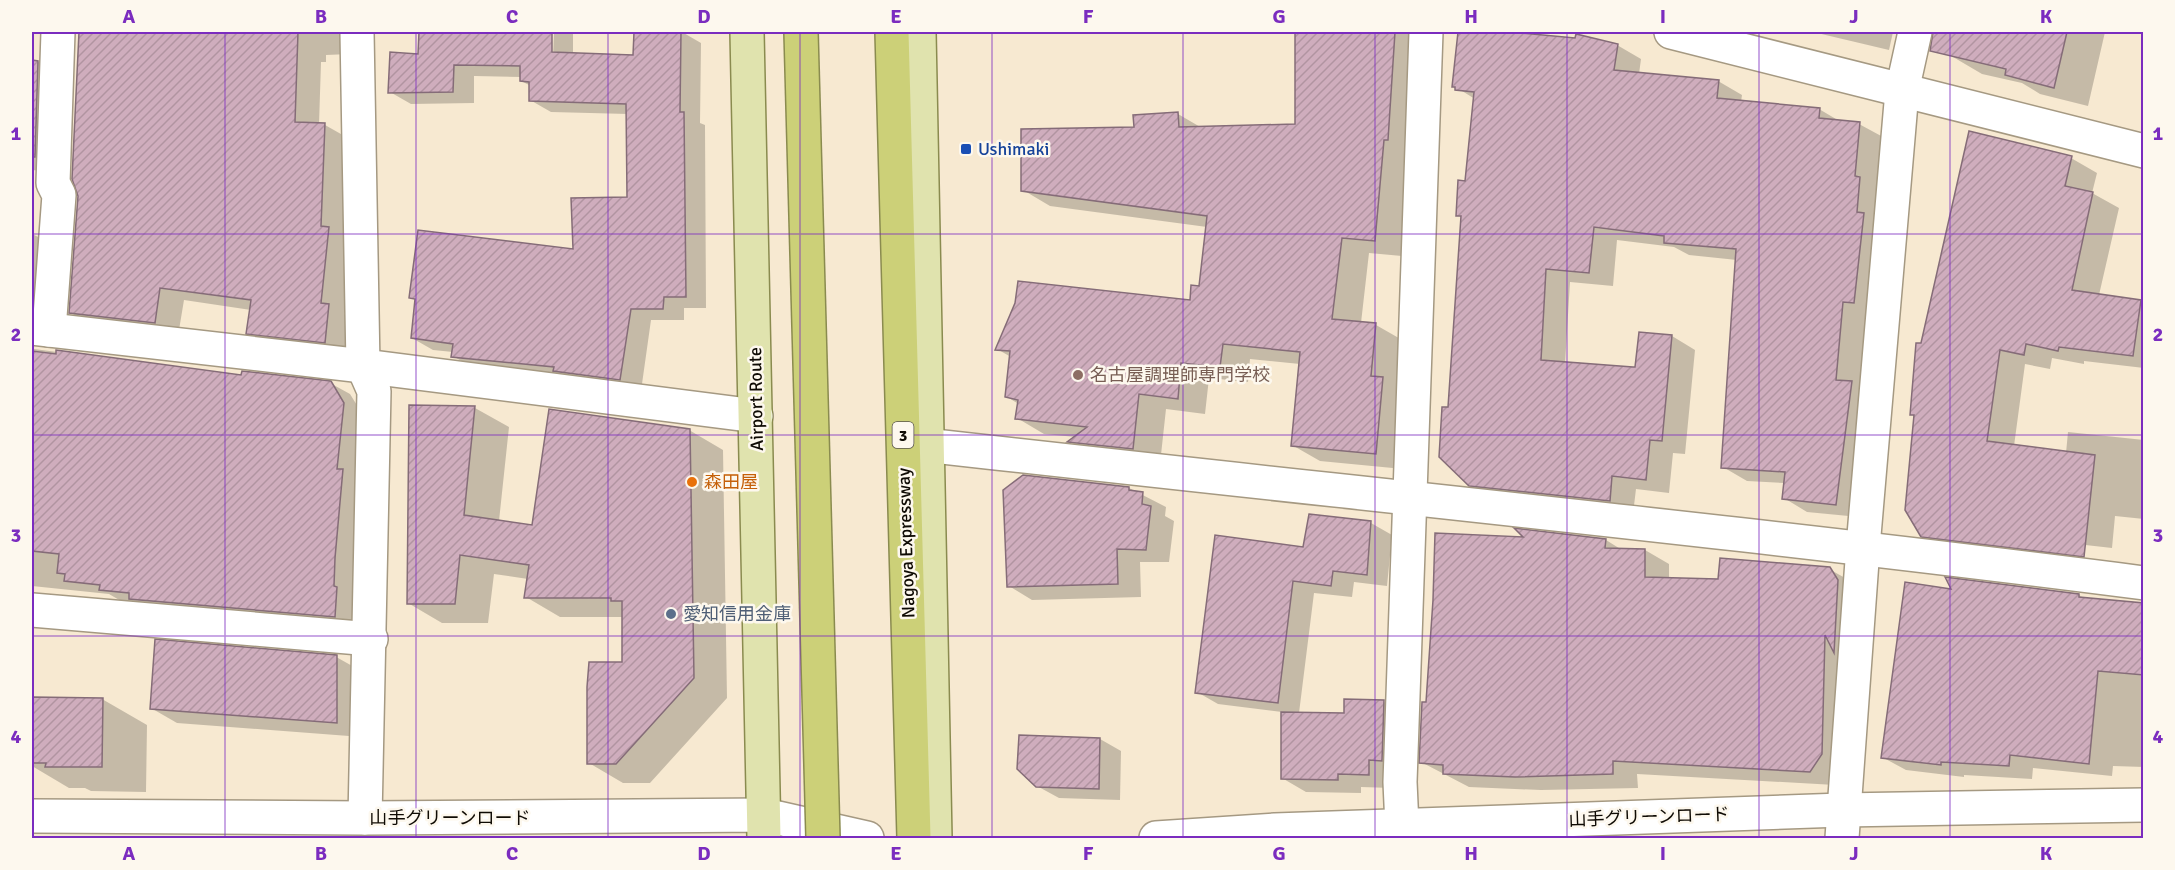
<svg xmlns="http://www.w3.org/2000/svg" width="2175" height="870" viewBox="0 0 2175 870" font-family="Signika,'Noto Sans JP',sans-serif">
	<style>
		.shadow { fill: #0003 }
		.building { fill: url(#building-hatch); stroke: #856c78; stroke-width: 1.5 }
		.lines { fill: none; stroke-linecap: round; stroke-linejoin: round }
		.minor-casing { stroke: #a59982; stroke-width: 36 }
		.major-casing { stroke: #8a8b4f; stroke-width: 36 }
		.highway-casing { stroke: #8a8b4f; stroke-width: 36 }
		.minor { stroke: #fff; stroke-width: 33 }
		.major { stroke: #e0e3ae; stroke-width: 33 }
		.highway { stroke: #ccd078; stroke-width: 33 }
		.highway-bridge-casing { stroke: #8a8b4f; stroke-width: 36; stroke-linecap: butt }
		.highway-bridge { stroke: #ccd078; stroke-width: 33 }
		.grid { fill: none; stroke: #7b2cbf; stroke-width: 1.5; stroke-opacity: 0.55 }
		.transit-dot { fill: #1a4fb4; stroke: #fdf8ee; stroke-width: 2 }
		.education-dot { fill: #8d6e63; stroke: #fdf8ee; stroke-width: 2 }
		.food-dot { fill: #e8710a; stroke: #fdf8ee; stroke-width: 2 }
		.service-dot { fill: #5c6f8a; stroke: #fdf8ee; stroke-width: 2 }
		.labels { text-anchor: middle; stroke-width: 5; stroke-linejoin: round; paint-order: stroke }
		.shield { fill: #fdf8ee; stroke: #56524a; stroke-width: 1.5 }
		.shield-label { font-size: 16px; font-weight: bold; fill: #0f0b04 }
		.transit-label { font-size: 18px; fill: #164399; stroke: #fdf8ee; text-anchor: start }
		.education-label { font-size: 18px; fill: #785e54; stroke: #fdf8ee; text-anchor: start }
		.street-label { font-size: 18px; fill: #0f0b04; stroke: #fdf8ee }
		.food-label { font-size: 18px; fill: #c56008; stroke: #fdf8ee; text-anchor: start }
		.service-label { font-size: 18px; fill: #4e5e75; stroke: #fdf8ee; text-anchor: start }
		.neatline { fill: none; stroke: #7b2cbf; stroke-width: 2 }
		.grid-label { font-size: 20px; text-anchor: middle; font-weight: bold; fill: #7b2cbf }
	</style>
	<defs>
		<pattern id="building-hatch" width="6" height="6" patternUnits="userSpaceOnUse" patternTransform="scale(1.5)"><rect width="6" height="6" fill="#cfadbd"/><path d="M-1 1l2-2M0 6l6-6M5 7l2-2" fill="none" stroke="#b194a1"/></pattern>
	</defs>
	<rect width="100%" height="100%" fill="#f7e9d1"/>
	<g class="shadow">
		<polygon points="80,32 350,32 350,54 326,55 326,62 321,62 319,125 325,125 348,138 344,237 352,242 344,314 352,319 348,355 271,346 248,333 251,310 184,300 178,336 94,326 71,313 79,196 73,179"/>
		<polygon points="420,32 551,32 550,59 553,59 554,32 573,32 573,54 635,56 635,32 682,32 701,43 700,123 705,125 706,308 684,308 684,320 651,320 641,391 473,368 453,356 453,352 433,350 412,338 417,301 411,297 574,251 628,198 628,114 551,112 530,100 531,86 521,81 521,77 474,76 474,103 411,104 390,92 420,55"/>
		<polygon points="1297,32 1414,32 1402,256 1369,253 1361,323 1376,325 1404,341 1403,469 1320,461 1292,445 1300,364 1250,359 1248,382 1209,378 1205,414 1166,409 1160,464 1096,457 1070,442 1076,437 1044,434 1017,418 1019,404 1007,397 1011,357 997,349 1017,303 1191,302 1200,288 1207,227 1050,206 1023,190 1135,129 1178,114 1202,128 1297,126"/>
		<polygon points="1460,32 1508,32 1617,45 1641,59 1639,74 1718,81 1742,95 1741,102 1819,109 1841,122 1859,124 1883,137 1860,387 1876,396 1859,517 1807,512 1784,498 1785,483 1747,481 1723,467 1737,260 1689,255 1674,247 1617,240 1613,286 1570,282 1565,364 1633,369 1672,336 1695,350 1685,454 1673,453 1669,493 1636,489 1633,514 1494,499 1470,485 1449,408 1462,217 1458,215 1466,182 1475,99 1454,86"/>
		<polygon points="1813,32 1893,32 1889,50"/>
		<polygon points="1954,32 2105,32 2088,106 2040,94 2022,83 1982,74 1948,54"/>
		<polygon points="32,62 38,62 58,73 54,172 32,170"/>
		<polygon points="2071,158 2097,173 2092,193 2119,208 2099,295 2144,302 2144,368 2084,361 2084,364 2052,358 2050,369 2025,364 2014,446 2066,453 2068,432 2144,440 2144,519 2115,516 2112,548 2041,540 2039,562 1948,551 1922,536 1915,416 1912,414 1922,345"/>
		<polygon points="32,234 57,246 33,338 34,349 243,376 330,383 350,394 363,415 355,628 150,610 137,602 121,601 109,594 32,586"/>
		<polygon points="410,407 475,408 509,427 499,521 533,526 545,437 689,430 723,450 727,698 650,783 623,783 589,763 624,664 623,617 560,617 526,597 528,579 494,574 488,623 442,623 408,603"/>
		<polygon points="1129,488 1166,507 1165,516 1174,521 1169,562 1140,562 1141,597 1032,600 1009,586"/>
		<polygon points="1371,523 1392,535 1387,586 1354,582 1352,597 1314,593 1299,713 1345,714 1384,702 1407,716 1392,788 1361,787 1361,793 1306,792 1282,778 1282,712 1218,704 1197,692 1304,548"/>
		<polygon points="1606,540 1622,550 1645,550 1669,564 1669,580 1720,581 1829,569 1854,583 1835,785 1637,774 1638,788 1541,790 1469,787 1421,762 1428,703"/>
		<polygon points="1954,591 2079,595 2085,599 2144,604 2144,767 2113,766 2112,776 2033,768 2032,779 1964,775 1964,777 1906,770 1882,757"/>
		<polygon points="157,641 338,658 363,672 362,737 177,723 151,708"/>
		<polygon points="32,698 102,699 147,725 146,792 91,791 85,788 69,788 32,766"/>
		<polygon points="1020,736 1100,739 1121,751 1120,800 1059,798 1037,786"/>
	</g>
	<g class="building">
		<polygon points="79,32 298,32 295,122 325,123 321,226 329,227 321,303 329,304 325,343 246,334 251,300 160,288 155,323 69,313 78,196 72,179"/>
		<polygon points="419,32 552,32 552,52 633,55 634,32 681,32 680,112 684,112 686,297 664,297 663,309 631,309 620,380 553,371 554,367 451,357 453,344 411,338 415,299 409,298 418,230 573,249 571,198 627,197 626,104 529,101 529,82 520,81 520,66 454,65 453,92 388,93 390,52 418,54"/>
		<polygon points="1295,32 1395,32 1388,140 1384,140 1375,241 1342,238 1332,319 1376,323 1371,376 1383,377 1376,454 1291,446 1300,352 1223,344 1220,367 1181,363 1178,399 1139,394 1133,449 1067,442 1087,427 1015,419 1018,400 1005,397 1010,351 995,350 1015,303 1018,281 1190,300 1191,285 1199,286 1207,216 1021,191 1021,129 1134,127 1133,115 1178,112 1179,127 1295,124"/>
		<polygon points="1458,32 1509,32 1575,38 1576,34 1618,44 1614,70 1719,80 1717,98 1820,108 1819,118 1860,122 1855,176 1860,177 1857,212 1864,213 1854,303 1843,302 1836,380 1852,381 1836,505 1782,499 1785,472 1721,468 1736,249 1664,243 1664,236 1594,227 1589,273 1546,269 1541,360 1633,367 1635,367 1639,332 1672,335 1662,441 1650,440 1646,480 1612,476 1610,501 1469,486 1439,457 1442,407 1448,407 1461,216 1456,216 1458,180 1465,181 1474,92 1455,90 1455,87 1452,87"/>
		<polygon points="1933,32 2067,32 2054,88 2005,75 2006,69 1930,51"/>
		<polygon points="32,60 38,61 35,157 32,157"/>
		<polygon points="1969,131 2072,156 2065,186 2093,192 2072,290 2141,300 2133,356 2059,347 2058,351 2026,344 2024,355 2000,350 1987,441 2095,455 2084,557 1921,537 1905,510 1914,415 1910,415 1916,343 1921,343"/>
		<polygon points="56,350 241,375 242,371 331,381 344,403 337,469 343,469 335,558 334,586 337,587 335,617 129,599 129,593 99,590 100,585 64,581 65,574 57,573 59,554 32,551 32,351 56,354"/>
		<polygon points="409,405 475,406 464,515 532,525 549,409 690,429 694,678 616,764 587,764 587,687 589,662 622,662 622,601 611,601 611,598 524,598 529,565 460,555 455,604 407,604"/>
		<polygon points="1023,475 1129,487 1129,490 1143,492 1142,504 1151,506 1146,550 1117,549 1118,584 1007,587 1003,490"/>
		<polygon points="1309,514 1371,521 1367,575 1333,571 1331,586 1293,581 1278,703 1195,693 1215,535 1303,547"/>
		<polygon points="1514,528 1606,539 1605,548 1645,549 1645,577 1718,579 1720,558 1830,567 1838,580 1834,653 1825,635 1822,754 1810,772 1613,761 1613,774 1515,777 1443,774 1443,765 1419,763 1422,702 1426,702 1433,600 1435,533 1523,537"/>
		<polygon points="1945,577 2079,594 2079,597 2144,603 2144,675 2098,671 2089,764 2010,755 2009,766 1941,762 1941,765 1881,758 1905,582 1951,589"/>
		<polygon points="155,639 337,655 337,723 150,709"/>
		<polygon points="32,697 103,698 102,767 45,767 46,763 32,763"/>
		<polygon points="1344,699 1384,700 1382,761 1369,760 1369,775 1338,774 1338,780 1281,779 1281,712 1344,713"/>
		<polygon points="1019,735 1100,738 1099,789 1036,787 1017,769"/>
	</g>
	<g class="lines">
		<g class="minor-casing">
			<g id="minor">
				<polyline points="357,32 363,366 374,391 365,818"/>
				<polyline points="1671,32 2144,151"/>
				<polyline points="32,328 363,366 756,416"/>
				<polyline points="49,330 59,195 53,183 58,32"/>
				<path d="M 925,445 C 1331,491 1738,531 2144,583"/>
				<polyline points="32,610 371,639"/>
				<polyline points="32,816 365,818 765,815 867,838"/>
				<polyline points="1402,826 1400,782 1426,32"/>
				<polyline points="1156,838 1275,830 1842,810 2144,805"/>
				<polyline points="1842,838 1863,547 1902,91 1915,32"/>
			</g>
		</g>
		<g class="major-casing">
			<g id="major">
				<polyline points="747,32 764,838"/>
				<polyline points="919,32 935,838"/>
			</g>
		</g>
		<g class="highway-casing">
			<polyline id="highway" points="892,32 914,838"/>
		</g>
		<use href="#minor" class="minor"/>
		<use href="#major" class="major"/>
		<use href="#highway" class="highway"/>
		<g class="highway-bridge-casing">
			<polyline id="highway-bridge" points="801,32 823,838"/>
		</g>
		<use href="#highway-bridge" class="highway-bridge"/>
	</g>
	<path class="grid" d="M 225,32 L 225,838M 416,32 L 416,838M 608,32 L 608,838M 800,32 L 800,838M 992,32 L 992,838M 1183,32 L 1183,838M 1375,32 L 1375,838M 1567,32 L 1567,838M 1759,32 L 1759,838M 1950,32 L 1950,838M 32,234 L 2144,234M 32,435 L 2144,435M 32,636 L 2144,636"/>
	<rect class="transit-dot" x="960" y="143" width="12" height="12" rx="3"/>
	<circle class="education-dot" cx="1078" cy="375" r="6"/>
	<circle class="food-dot" cx="692" cy="482" r="6"/>
	<circle class="service-dot" cx="671" cy="614" r="6"/>
	<g class="labels">
		<rect class="shield" x="892.5" y="422" width="21" height="26" rx="4.5"/>
		<g class="shield-label">
			<text x="903" y="441">3</text>
		</g>
		<g class="transit-label">
			<text x="978" y="155">Ushimaki</text>
		</g>
		<g class="education-label">
			<text x="1090" y="381">名古屋調理師専門学校</text>
		</g>
		<g class="street-label">
			<text transform="translate(756 399) rotate(-91)" y="6">Airport Route</text>
			<text transform="translate(906 543) rotate(-92)" y="6">Nagoya Expressway</text>
			<text transform="translate(1649 817) rotate(-2)" y="6">山手グリーンロード</text>
			<text x="450" y="824">山手グリーンロード</text>
		</g>
		<g class="food-label">
			<text x="704" y="488">森田屋</text>
		</g>
		<g class="service-label">
			<text x="683" y="620">愛知信用金庫</text>
		</g>
	</g>
	<rect width="2175" height="870" fill="none" stroke="#fdf8ee" stroke-width="66"/>
	<rect x="33" y="33" width="2109" height="804" class="neatline"/>
	<g class="grid-label">
		<text x="129" y="23">A</text>
		<text x="321" y="23">B</text>
		<text x="512" y="23">C</text>
		<text x="704" y="23">D</text>
		<text x="896" y="23">E</text>
		<text x="1088" y="23">F</text>
		<text x="1279" y="23">G</text>
		<text x="1471" y="23">H</text>
		<text x="1663" y="23">I</text>
		<text x="1854" y="23">J</text>
		<text x="2046" y="23">K</text>
		<text x="16" y="140">1</text>
		<text x="2158" y="140">1</text>
		<text x="16" y="341">2</text>
		<text x="2158" y="341">2</text>
		<text x="16" y="542">3</text>
		<text x="2158" y="542">3</text>
		<text x="16" y="743">4</text>
		<text x="2158" y="743">4</text>
		<text x="129" y="860">A</text>
		<text x="321" y="860">B</text>
		<text x="512" y="860">C</text>
		<text x="704" y="860">D</text>
		<text x="896" y="860">E</text>
		<text x="1088" y="860">F</text>
		<text x="1279" y="860">G</text>
		<text x="1471" y="860">H</text>
		<text x="1663" y="860">I</text>
		<text x="1854" y="860">J</text>
		<text x="2046" y="860">K</text>
	</g>
</svg>
